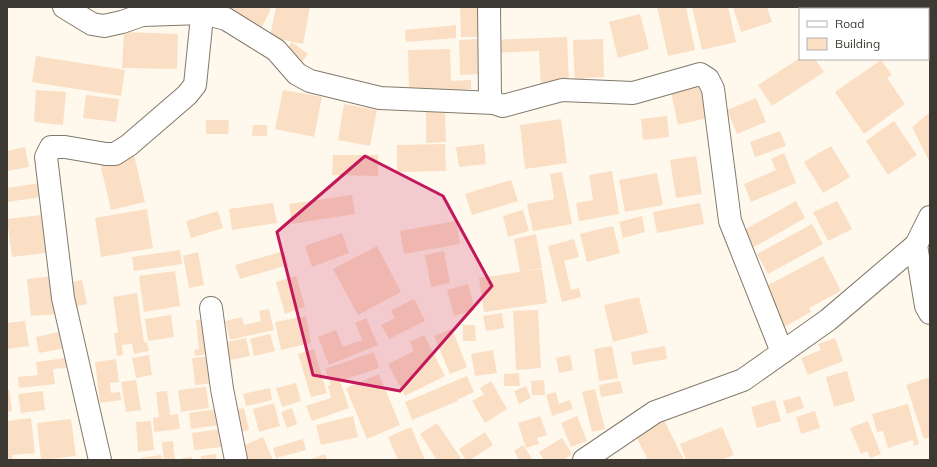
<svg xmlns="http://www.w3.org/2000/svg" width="937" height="467" viewBox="0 0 937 467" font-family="Mulish,sans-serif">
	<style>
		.building { fill: #fbdfc5 }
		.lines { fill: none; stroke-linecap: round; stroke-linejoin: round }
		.minor-casing { stroke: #817a6c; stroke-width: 24 }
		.minor { stroke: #fff; stroke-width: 22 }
		.marked { fill: #c2185b; fill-opacity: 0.2; stroke: #c2185b; stroke-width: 3; stroke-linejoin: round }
	</style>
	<rect width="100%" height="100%" fill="#fff8ec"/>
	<g class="building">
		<polygon points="215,7 267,7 271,9 262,27"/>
		<polygon points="276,7 310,7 303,44 270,37"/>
		<polygon points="460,7 478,7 479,37 461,37"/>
		<polygon points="657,7 686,7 695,50 668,56"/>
		<polygon points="692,7 728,7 736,42 702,50"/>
		<polygon points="733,7 767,7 772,22 741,32"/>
		<polygon points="918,7 930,7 930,40 928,41 928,9 918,9"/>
		<polygon points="640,14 649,49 618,58 609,22"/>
		<polygon points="456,25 456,38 406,42 405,30"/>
		<polygon points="124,32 178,34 177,69 122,68"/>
		<polygon points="567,37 569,85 541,86 539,51 493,53 492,40"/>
		<polygon points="481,39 483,74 460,75 459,40"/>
		<polygon points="603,39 604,77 584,78 585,88 575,88 573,40"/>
		<polygon points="292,42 308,54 302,62 285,51"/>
		<polygon points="450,49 451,81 471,80 471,89 409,92 408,50"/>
		<polygon points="36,56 125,70 121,96 32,82"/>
		<polygon points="800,58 815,59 824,72 772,106 758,85"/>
		<polygon points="881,60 892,75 887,78 905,104 864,134 835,92"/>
		<polygon points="704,85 711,117 678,125 671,92"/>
		<polygon points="36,90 66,92 63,125 34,122"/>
		<polygon points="283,90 322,97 314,137 275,129"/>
		<polygon points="86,95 119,99 116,122 83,118"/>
		<polygon points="756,98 766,122 737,134 727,110"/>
		<polygon points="344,104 377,110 370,146 338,140"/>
		<polygon points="426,111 445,111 446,142 426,143"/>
		<polygon points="930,112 930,163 912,127"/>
		<polygon points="667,116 669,137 643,140 641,119"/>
		<polygon points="561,119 567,163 525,169 520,125"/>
		<polygon points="206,120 229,120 228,134 206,134"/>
		<polygon points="894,121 917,155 888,175 866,141"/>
		<polygon points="253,125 267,125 267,136 252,136"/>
		<polygon points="780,131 786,146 755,157 750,142"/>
		<polygon points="445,144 446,171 397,172 397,145"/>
		<polygon points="484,144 486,164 459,167 456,147"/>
		<polygon points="831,146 850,177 823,193 804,162"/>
		<polygon points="25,147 29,167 7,171 7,151"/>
		<polygon points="784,153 796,183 751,202 744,184 776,170 771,159"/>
		<polygon points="134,155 145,202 111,210 100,163"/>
		<polygon points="333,155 378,155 378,176 332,175"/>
		<polygon points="696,156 702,194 676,198 670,160"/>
		<polygon points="612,171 619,214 579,221 576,203 593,200 589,175"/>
		<polygon points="562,172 572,224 533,231 527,204 554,199 550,174"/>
		<polygon points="657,173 663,205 625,212 619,180"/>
		<polygon points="511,180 518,201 472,215 465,194"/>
		<polygon points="39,183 41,197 7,202 7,188"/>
		<polygon points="352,195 355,214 292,224 289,204"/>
		<polygon points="796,201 805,218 754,247 744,230"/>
		<polygon points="837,201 852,229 828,241 813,212"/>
		<polygon points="273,203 277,223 232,230 229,209"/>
		<polygon points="700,203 704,224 657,233 653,212"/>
		<polygon points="147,209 153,248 101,257 95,218"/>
		<polygon points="523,210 529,231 508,237 503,216"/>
		<polygon points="218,211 223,228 191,238 186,221"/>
		<polygon points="41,215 46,253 12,257 7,219"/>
		<polygon points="642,216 645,232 623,238 619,222"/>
		<polygon points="456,221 460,244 404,254 400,231"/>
		<polygon points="812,224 823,244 768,274 757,254"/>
		<polygon points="613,226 620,253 587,262 580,234"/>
		<polygon points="342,233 349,253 312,267 305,246"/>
		<polygon points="536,234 542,268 527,271 542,269 547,303 484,312 479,278 520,272 514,239"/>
		<polygon points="574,239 579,257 564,261 571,290 579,288 581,297 562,302 548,246"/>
		<polygon points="377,246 401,292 358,315 333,269"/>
		<polygon points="180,250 182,264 134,271 132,257"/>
		<polygon points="284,251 288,265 240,279 235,265"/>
		<polygon points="444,251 450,283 431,287 425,255"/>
		<polygon points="198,252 204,285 189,288 183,256"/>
		<polygon points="823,256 841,291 809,308 811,312 782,328 761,289"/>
		<polygon points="175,271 180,306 144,312 139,276"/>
		<polygon points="52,276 56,314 31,316 27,279"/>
		<polygon points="296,276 305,307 285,314 276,282"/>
		<polygon points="82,280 87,304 69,308 64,284"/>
		<polygon points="468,284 475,310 454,316 447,290"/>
		<polygon points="137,293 144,342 147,342 149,351 134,354 132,344 122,345 123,355 117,356 114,333 118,333 113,297"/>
		<polygon points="639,297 648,333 613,342 604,305"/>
		<polygon points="414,299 425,321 389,339 381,325 395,318 391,310"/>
		<polygon points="269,309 274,330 230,340 225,321 242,317 244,325 261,321 259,311"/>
		<polygon points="538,310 541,368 516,370 513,311"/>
		<polygon points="502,313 504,328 486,331 483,316"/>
		<polygon points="171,315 174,337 148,341 145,319"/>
		<polygon points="306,316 311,343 281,350 275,322"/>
		<polygon points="366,318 378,345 329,365 318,337 336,330 343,347 362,340 355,323"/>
		<polygon points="211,319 215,353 195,356 194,350 199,349 196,320"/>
		<polygon points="25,321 29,346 7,349 7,323"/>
		<polygon points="463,325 475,325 476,341 463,341"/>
		<polygon points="452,329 467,367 450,374 434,336"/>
		<polygon points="63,331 66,348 39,353 36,337"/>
		<polygon points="270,334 275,351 254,356 250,339"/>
		<polygon points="424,335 445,376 405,396 388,364 414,351 410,342"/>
		<polygon points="246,338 250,356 230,360 226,342"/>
		<polygon points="835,338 843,361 808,375 801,358 821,350 818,344"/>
		<polygon points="612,346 618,378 599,381 594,349"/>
		<polygon points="665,346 667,359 633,365 631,352"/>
		<polygon points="314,349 327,393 311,397 298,354"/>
		<polygon points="493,350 497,373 475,376 471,354"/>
		<polygon points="374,352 379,368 340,381 349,408 312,421 306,406 331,398 328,386 331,385 325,369"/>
		<polygon points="149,355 152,375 136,378 132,358"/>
		<polygon points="570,355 573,370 559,373 556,358"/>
		<polygon points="212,356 215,383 195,385 192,358"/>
		<polygon points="66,358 67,368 53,369 55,384 19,388 18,377 38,375 36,362"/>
		<polygon points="116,359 119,382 110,383 111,393 120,392 121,400 100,403 95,362"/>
		<polygon points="847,371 855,401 834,407 826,377"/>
		<polygon points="519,373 520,386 504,386 504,374"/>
		<polygon points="379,374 400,425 367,439 346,388"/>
		<polygon points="467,376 474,392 457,400 458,401 412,420 405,402"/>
		<polygon points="930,377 930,437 924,439 906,385"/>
		<polygon points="136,380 141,410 126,412 121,382"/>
		<polygon points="544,380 545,395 532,395 531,381"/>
		<polygon points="491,381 507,409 485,423 472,401 484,394 480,388"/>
		<polygon points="620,381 623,393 601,397 599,385"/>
		<polygon points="296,383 301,401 282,407 276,388"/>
		<polygon points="526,386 531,398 519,404 514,391"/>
		<polygon points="206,387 209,408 181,412 178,390"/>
		<polygon points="270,388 272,400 246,406 243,394"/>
		<polygon points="595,389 605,429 592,432 582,392"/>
		<polygon points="7,390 9,390 12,411 7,412"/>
		<polygon points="43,391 45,410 21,413 18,394"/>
		<polygon points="167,391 170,415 178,414 180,429 154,432 153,418 159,417 156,392"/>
		<polygon points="556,392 559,404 570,400 573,409 552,416 546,395"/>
		<polygon points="800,396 804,408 787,414 783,401"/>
		<polygon points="775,400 781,421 757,428 751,407"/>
		<polygon points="274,403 280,426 259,432 253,409"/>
		<polygon points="908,404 919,444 914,446 913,440 888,448 883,431 877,432 872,414"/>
		<polygon points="244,408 249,430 236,433 230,411"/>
		<polygon points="292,408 297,424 287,428 281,412"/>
		<polygon points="217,409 219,425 191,429 189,413"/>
		<polygon points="815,411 820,428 801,434 796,417"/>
		<polygon points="353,416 358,437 321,445 316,425"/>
		<polygon points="540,416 547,435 537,438 539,444 526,448 518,423"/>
		<polygon points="577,416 587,441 571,447 561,423"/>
		<polygon points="31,418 35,453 12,455 13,460 7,460 7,421"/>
		<polygon points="663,418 684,460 642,460 647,458 634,433"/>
		<polygon points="71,419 76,456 41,460 37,423"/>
		<polygon points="151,421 154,450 138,452 136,422"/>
		<polygon points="868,421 881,454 870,458 867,451 861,454 850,428"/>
		<polygon points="437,423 462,460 437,460 420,434"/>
		<polygon points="411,427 425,460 398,460 388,437"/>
		<polygon points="722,427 734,455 721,460 686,460 680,444"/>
		<polygon points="221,429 223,447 194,450 192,433"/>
		<polygon points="485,432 493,445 470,460 466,460 459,449"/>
		<polygon points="263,437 273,460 243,460 238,448"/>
		<polygon points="562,438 572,454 563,460 544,460 539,452"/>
		<polygon points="303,439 306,450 276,458 273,448"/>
		<polygon points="173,441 175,460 164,460 162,442"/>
		<polygon points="523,445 533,460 519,460 514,451"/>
		<polygon points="216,454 217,460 201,460 201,456"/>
		<polygon points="325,454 327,460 309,460"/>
		<polygon points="161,455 162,460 141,460 141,458"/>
		<polygon points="192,457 192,460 182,460 182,458"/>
	</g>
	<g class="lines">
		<g class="minor-casing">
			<g id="minor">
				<polyline points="64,7 92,24 104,26 122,22 142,15 203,13 226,19 276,50 297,74 310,81 380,98 494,103"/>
				<polyline points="489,7 490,96 494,103 503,106 562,90 633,93 700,74 708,79 713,89 730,221 782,352"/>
				<polyline points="916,245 926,306 930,313"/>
				<polyline points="211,308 222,389 236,460"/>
				<polyline points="100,460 63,298 46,157 51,147 65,147 106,154 115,154 129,145 187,95 195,85 203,7"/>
				<polyline points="584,460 655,412 743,380 828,320 916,245 930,217"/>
			</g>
		</g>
		<use href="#minor" class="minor"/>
	</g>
	<path class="marked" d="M 365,156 L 443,196 L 492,286 L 400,391 L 313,375 L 277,232 Z"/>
	<rect width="937" height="467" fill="none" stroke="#3d3a34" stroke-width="16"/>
	<rect x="799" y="8" width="130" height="52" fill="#ffffff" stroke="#b1b0ae"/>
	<rect x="807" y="21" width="20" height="6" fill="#ffffff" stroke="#b1b0ae"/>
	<text x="835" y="28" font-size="12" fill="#3d3a34">Road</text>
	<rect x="807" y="38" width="20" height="12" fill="#fbdfc5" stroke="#b1b0ae"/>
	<text x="835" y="48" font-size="12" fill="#3d3a34">Building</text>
</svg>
